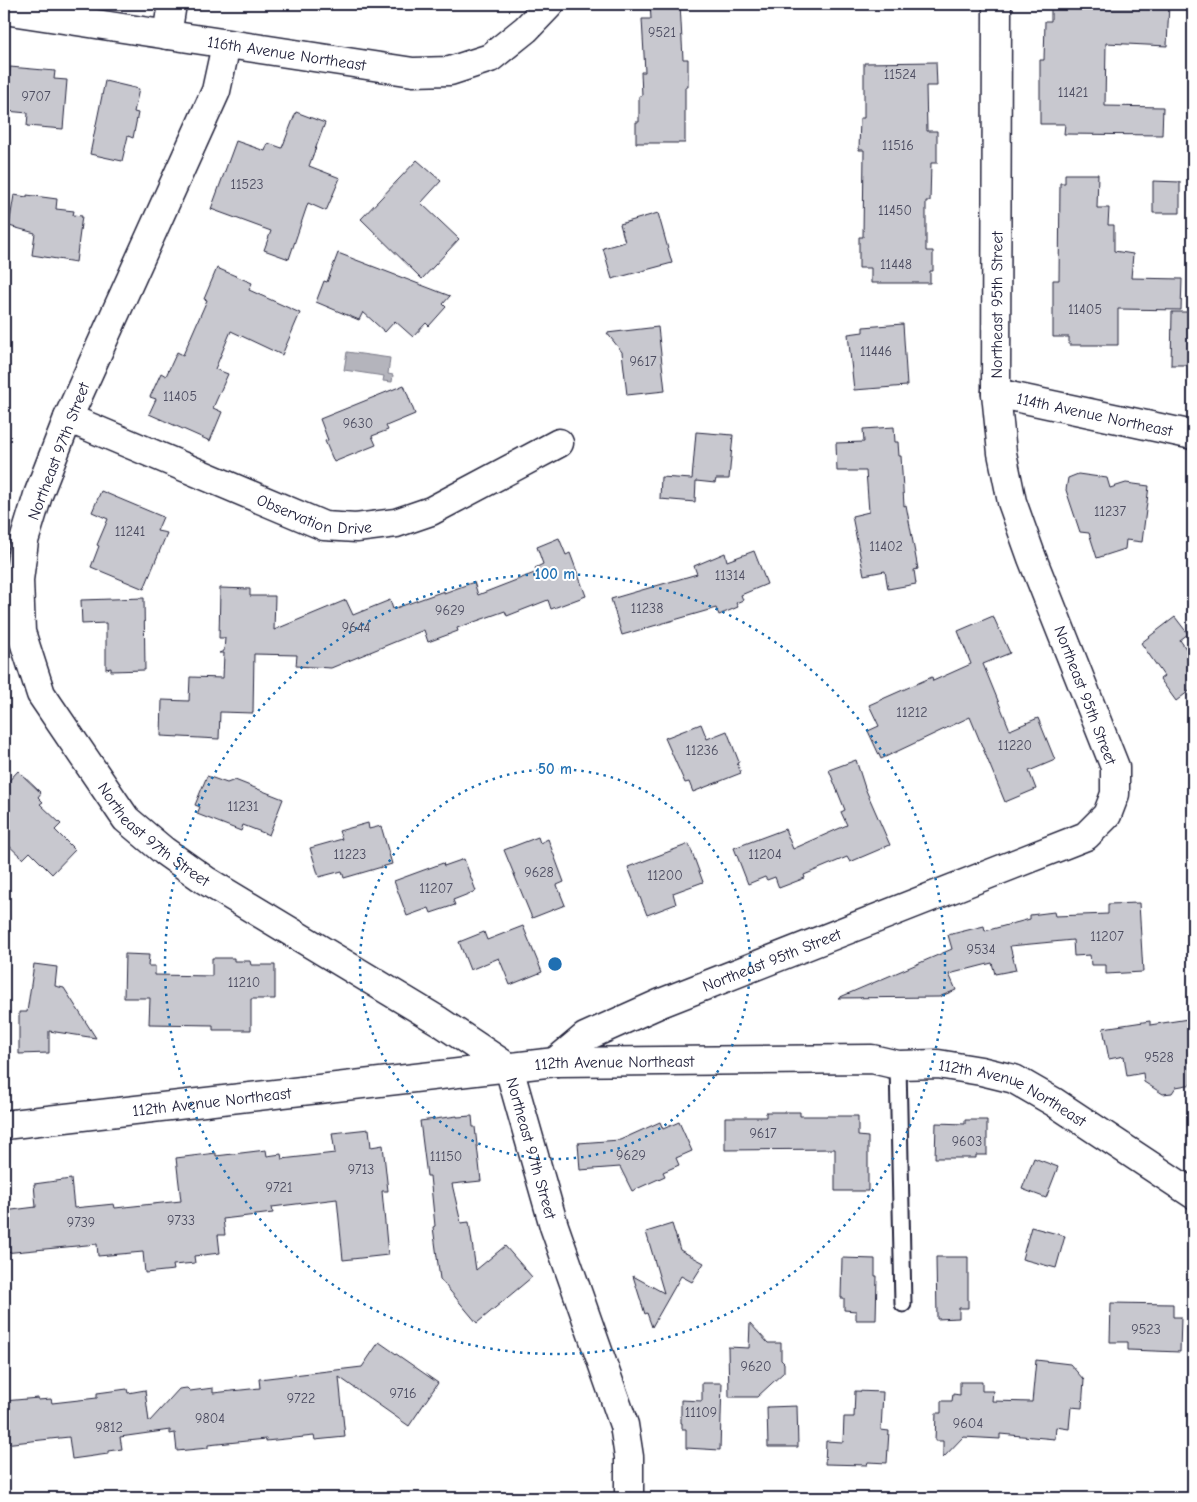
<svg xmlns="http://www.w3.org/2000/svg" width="1197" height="1502" viewBox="0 0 1197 1502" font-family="'Comic Neue',sans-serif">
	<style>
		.water { fill: #b4b4bc; stroke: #7a7a88 }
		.building { fill: #c8c8cf; stroke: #22223b }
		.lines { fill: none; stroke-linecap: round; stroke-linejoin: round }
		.service-casing { stroke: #22223b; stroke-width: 19 }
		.minor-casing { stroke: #22223b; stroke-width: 31 }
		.tertiary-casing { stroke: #22223b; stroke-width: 31 }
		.service { stroke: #fff; stroke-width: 15 }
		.minor { stroke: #fff; stroke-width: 28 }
		.tertiary { stroke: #fff; stroke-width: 28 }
		.ring { fill: none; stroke: #1f6fb2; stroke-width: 2.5; stroke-dasharray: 2.5 5 }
		.labels { text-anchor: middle; stroke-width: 4; stroke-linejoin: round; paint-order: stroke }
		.number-label { font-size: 14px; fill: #4c4c60 }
		.street-label { font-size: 16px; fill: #22223b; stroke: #fff }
		.centre { fill: #1f6fb2; stroke: #fff; stroke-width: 2.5 }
		.ring-label { font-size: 15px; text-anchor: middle; font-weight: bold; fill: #1f6fb2; stroke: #fff; stroke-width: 4; stroke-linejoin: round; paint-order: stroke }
	</style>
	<rect width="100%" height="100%" fill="#fff"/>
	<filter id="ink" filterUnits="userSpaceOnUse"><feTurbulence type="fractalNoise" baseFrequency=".02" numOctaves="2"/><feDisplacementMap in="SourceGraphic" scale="10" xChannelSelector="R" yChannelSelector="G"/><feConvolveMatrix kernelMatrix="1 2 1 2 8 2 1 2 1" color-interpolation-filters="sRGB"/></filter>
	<g filter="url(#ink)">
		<polygon class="water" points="347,352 390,358 388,374 393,375 392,382 383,381 384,376 344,370"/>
		<g class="building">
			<polygon points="650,4 680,4 683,59 688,59 688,87 685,87 685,143 636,143 636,122 639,122 639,96 642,96 641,72 645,72 642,19 651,19"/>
			<polygon points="1051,4 1169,4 1167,46 1106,43 1105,106 1163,107 1162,135 1064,134 1065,124 1040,124 1040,60 1044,60 1045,21 1051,21"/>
			<polygon points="936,62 937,86 926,86 927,131 937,131 937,163 931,163 930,201 926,201 926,251 933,251 933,271 930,271 930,283 871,283 871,268 859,268 859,237 863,237 864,150 859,150 860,118 864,118 864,63"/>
			<polygon points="10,67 55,71 54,79 67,80 63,129 27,126 28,113 6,111"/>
			<polygon points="105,81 139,89 134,112 138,113 133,138 128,136 122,161 90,154"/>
			<polygon points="296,112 325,123 309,166 340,178 326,211 308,203 289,259 264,250 271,231 211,209 236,141 265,151 268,143 282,148"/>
			<polygon points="417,160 441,181 421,203 459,239 422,279 361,219"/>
			<polygon points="1065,174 1098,174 1097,208 1109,208 1108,225 1114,225 1114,251 1133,254 1131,278 1182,279 1181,310 1118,309 1118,345 1069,345 1069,337 1053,337 1053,280 1059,280 1060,183 1065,183"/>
			<polygon points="1153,181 1180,182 1180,213 1153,213"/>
			<polygon points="14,195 27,197 27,195 57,199 56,209 74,211 73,215 82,216 76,262 32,255 35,233 9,226"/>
			<polygon points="658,213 672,263 612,279 603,248 625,242 620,224"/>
			<polygon points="338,253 450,296 443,304 446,307 429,326 426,323 413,337 395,321 385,332 363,312 359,320 316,302 324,281 327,282"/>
			<polygon points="217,268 252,283 249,290 300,313 282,355 231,331 215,369 228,374 213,408 222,412 210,441 149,414 156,399 150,397 161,373 166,376 177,352 183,355 207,300 204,299"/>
			<polygon points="1172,312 1193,312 1193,365 1171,365"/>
			<polygon points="903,324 907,386 854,390 848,334 863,332 863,327"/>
			<polygon points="658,327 665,391 627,395 622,352 607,333"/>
			<polygon points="404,385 415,414 386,426 388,430 372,436 376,445 334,462 325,441 328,440 320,419"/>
			<polygon points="894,427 895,442 898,442 899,456 901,456 904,506 906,505 918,569 914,570 916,584 888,589 885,571 864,575 852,516 869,512 866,471 837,471 836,443 864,442 863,429"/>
			<polygon points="696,432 733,435 729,479 716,479 715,483 696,481 695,502 660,499 661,477 692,479"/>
			<polygon points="1078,474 1107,478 1110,488 1126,483 1149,486 1142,542 1126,540 1125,549 1097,558 1089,533 1080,532 1066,490 1068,478"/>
			<polygon points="101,491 163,517 157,531 167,533 144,589 91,567 99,546 97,545 108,519 92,512"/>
			<polygon points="559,538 566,555 570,553 586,596 551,609 548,600 507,616 505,611 457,628 458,631 428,642 424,630 331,668 296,666 297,655 254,654 253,713 220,712 219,739 161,736 162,700 189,701 190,677 223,678 224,653 219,653 224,651 225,638 219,638 220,588 250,589 250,596 275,596 274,630 346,600 353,615 390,600 393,609 444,591 444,593 474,582 478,595 537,572 535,568 543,564 537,547"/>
			<polygon points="754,551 767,584 741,595 743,600 736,603 738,607 719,615 716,608 622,635 611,599 697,574 694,566 725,553 727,561"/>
			<polygon points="144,598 145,670 111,671 111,668 106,669 106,623 82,624 81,600"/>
			<polygon points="993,616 1010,653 983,664 1010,730 1038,718 1055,760 1029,771 1036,789 1005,802 970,717 881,759 868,731 879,726 869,705 932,677 933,681 971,664 958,631"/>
			<polygon points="1175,617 1188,634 1180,640 1193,659 1193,688 1176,701 1160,679 1164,676 1141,643"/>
			<polygon points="701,724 707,739 727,731 739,762 737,763 741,773 693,792 689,782 685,783 665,738"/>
			<polygon points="856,760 865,788 890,845 850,862 847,857 804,875 805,878 779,888 775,877 767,880 765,877 748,884 734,848 785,829 793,849 847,825 841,812 845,810 829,770"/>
			<polygon points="18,771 41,793 38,797 43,802 40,804 61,824 55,830 75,850 52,874 30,852 23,859 4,841 4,786"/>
			<polygon points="207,776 227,783 235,780 283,799 269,835 243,825 241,831 197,814 200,807 195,805"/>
			<polygon points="368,823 369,829 381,826 392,864 344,878 342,871 319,877 310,848 342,839 339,831"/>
			<polygon points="538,837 540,843 548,839 564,882 557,885 565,905 532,918 504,850"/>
			<polygon points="689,844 703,882 673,893 676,904 647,915 628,867"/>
			<polygon points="464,859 476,891 453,900 455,905 431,913 429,908 407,916 394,881 443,863 444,866"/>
			<polygon points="1139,903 1143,972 1106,974 1106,965 1091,965 1090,955 1074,956 1073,940 1010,946 1016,970 995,974 992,963 949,974 956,990 939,997 838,998 952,949 948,935 984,926 985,931 1030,919 1030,915 1054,912 1055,916 1108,914 1108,904"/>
			<polygon points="523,926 542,972 510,985 499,958 470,970 459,942 484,932 487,940"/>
			<polygon points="125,954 149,955 148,966 155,966 155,975 212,976 212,958 234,958 234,961 250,961 251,965 275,965 275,999 251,999 251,1030 213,1030 213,1025 149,1024 150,998 124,998"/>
			<polygon points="34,964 57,967 55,986 64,988 96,1038 49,1031 49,1053 19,1054 19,1012 27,1012"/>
			<polygon points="1188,1019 1193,1053 1193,1084 1176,1087 1172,1093 1163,1094 1144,1082 1143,1073 1127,1076 1124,1056 1109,1059 1103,1028 1150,1021 1150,1025"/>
			<polygon points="766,1112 800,1112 800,1116 858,1116 858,1136 868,1137 868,1191 835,1191 835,1149 725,1150 725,1117 766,1117"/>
			<polygon points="457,1116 457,1117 472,1116 473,1127 475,1127 481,1181 452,1184 461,1223 469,1222 476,1270 505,1246 532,1277 477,1323 440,1279 433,1227 435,1226 430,1176 427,1176 420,1121"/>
			<polygon points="965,1120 987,1120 987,1155 976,1155 976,1158 935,1158 936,1123 965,1124"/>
			<polygon points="660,1122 663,1129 679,1122 692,1151 676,1158 679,1165 663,1172 665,1176 632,1191 620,1167 580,1170 578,1143 620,1140"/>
			<polygon points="369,1129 371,1147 383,1145 388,1191 382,1191 388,1255 343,1260 337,1199 272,1207 273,1213 223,1219 225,1235 218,1235 220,1253 194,1256 195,1263 173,1265 174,1270 145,1273 143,1252 98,1256 97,1244 4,1253 4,1211 36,1207 34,1184 71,1179 74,1208 114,1204 115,1208 181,1201 176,1158 216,1153 216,1156 266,1150 267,1156 281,1154 282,1159 335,1153 332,1133"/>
			<polygon points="1034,1158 1058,1167 1046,1198 1022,1189"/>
			<polygon points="672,1224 680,1250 704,1263 692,1282 681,1276 652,1327 647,1313 645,1314 633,1276 664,1293 646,1232"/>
			<polygon points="1031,1227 1065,1236 1056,1268 1022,1259"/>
			<polygon points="936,1257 968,1257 968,1308 959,1308 959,1318 937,1319"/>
			<polygon points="842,1258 875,1259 875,1276 877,1276 876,1320 856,1320 856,1311 844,1310 844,1298 841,1298"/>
			<polygon points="1111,1303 1173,1304 1173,1317 1181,1317 1180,1352 1128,1350 1128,1342 1110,1342"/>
			<polygon points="750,1323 768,1343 781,1343 781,1360 784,1363 784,1372 757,1397 729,1397 728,1347 749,1348"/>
			<polygon points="379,1342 438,1383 409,1426 339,1377 345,1437 315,1440 314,1436 266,1441 266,1439 208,1445 208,1448 177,1451 175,1433 170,1434 170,1430 120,1437 122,1449 108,1451 108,1454 72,1459 69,1437 4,1444 4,1401 38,1398 38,1400 51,1399 52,1403 97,1398 97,1393 127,1389 128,1393 145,1390 149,1422 179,1389 187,1388 190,1391 213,1388 213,1393 260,1388 259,1379 362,1367"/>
			<polygon points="1036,1360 1070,1364 1084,1380 1082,1408 1071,1407 1069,1429 1056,1427 1055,1439 1000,1434 1000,1439 963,1437 943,1458 943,1441 935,1441 936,1413 941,1413 941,1401 952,1401 953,1394 960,1395 960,1382 982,1382 982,1391 993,1391 992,1401 1032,1402"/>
			<polygon points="702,1383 722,1383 720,1450 686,1448 686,1429 682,1429 682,1423 681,1423 681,1400 702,1401"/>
			<polygon points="855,1391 883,1392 881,1430 889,1431 887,1463 868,1462 867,1465 825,1464 826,1441 843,1442 844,1417 854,1417"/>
			<polygon points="797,1406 798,1447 768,1447 767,1407"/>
		</g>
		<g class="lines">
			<g class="service-casing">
				<polyline id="service" points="898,1065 903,1304"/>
			</g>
			<g class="minor-casing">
				<g id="minor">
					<polyline points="167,35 172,4"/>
					<path id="s1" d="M 226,45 L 216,91 L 68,418 L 38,495 L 24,541 L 19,580 L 21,632 L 41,694 L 126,819 L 164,851 L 205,880 L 439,1021 L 509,1068 L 554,1226 L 624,1425 L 629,1457 L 629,1498"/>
					<path id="s2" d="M 996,393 L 1193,435"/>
					<path id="s3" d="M 68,418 L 324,526 L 356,528 L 396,523 L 431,511 L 559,443"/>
					<path id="s4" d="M 555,1062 L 585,1037 L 661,1003 L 1086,836 L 1107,815 L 1115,794 L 1115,767 L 1032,558 L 1012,502 L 1002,453 L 996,393 L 997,4"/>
				</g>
			</g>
			<g class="tertiary-casing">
				<g id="tertiary">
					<path id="s5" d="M 4,10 L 413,72 L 450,71 L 490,58 L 526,29 L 550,4"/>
					<path id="s6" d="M 4,1125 L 555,1062 L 872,1059 L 898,1065 L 938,1064 L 981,1071 L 1014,1079 L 1054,1102 L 1193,1194"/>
				</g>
			</g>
			<use href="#service" class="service"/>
			<use href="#minor" class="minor"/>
			<use href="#tertiary" class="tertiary"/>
		</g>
	</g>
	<g class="ring">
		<circle cx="555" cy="964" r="195"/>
		<circle cx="555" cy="964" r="390"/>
	</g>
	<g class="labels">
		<g class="number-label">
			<text x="662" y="37">9521</text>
			<text x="900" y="79">11524</text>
			<text x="1073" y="97">11421</text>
			<text x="36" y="101">9707</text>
			<text x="898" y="150">11516</text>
			<text x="247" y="189">11523</text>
			<text x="895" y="215">11450</text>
			<text x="896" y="269">11448</text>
			<text x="1085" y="314">11405</text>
			<text x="876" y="356">11446</text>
			<text x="643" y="366">9617</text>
			<text x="180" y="401">11405</text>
			<text x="358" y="428">9630</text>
			<text x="1110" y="516">11237</text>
			<text x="130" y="536">11241</text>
			<text x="886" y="551">11402</text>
			<text x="730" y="580">11314</text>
			<text x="647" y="613">11238</text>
			<text x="450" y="615">9629</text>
			<text x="356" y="632">9644</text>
			<text x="912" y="717">11212</text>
			<text x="1015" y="750">11220</text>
			<text x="702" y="755">11236</text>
			<text x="243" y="811">11231</text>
			<text x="350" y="859">11223</text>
			<text x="765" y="859">11204</text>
			<text x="539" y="877">9628</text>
			<text x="665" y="880">11200</text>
			<text x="436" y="893">11207</text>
			<text x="1107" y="941">11207</text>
			<text x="981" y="954">9534</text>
			<text x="244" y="987">11210</text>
			<text x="1159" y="1062">9528</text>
			<text x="763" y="1138">9617</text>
			<text x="967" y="1146">9603</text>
			<text x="631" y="1160">9629</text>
			<text x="446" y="1161">11150</text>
			<text x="361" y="1174">9713</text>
			<text x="279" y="1192">9721</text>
			<text x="181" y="1225">9733</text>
			<text x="81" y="1227">9739</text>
			<text x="1146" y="1334">9523</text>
			<text x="756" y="1371">9620</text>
			<text x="403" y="1398">9716</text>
			<text x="301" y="1403">9722</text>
			<text x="701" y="1417">11109</text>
			<text x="210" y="1423">9804</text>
			<text x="968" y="1428">9604</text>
			<text x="109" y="1432">9812</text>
		</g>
		<g class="street-label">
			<text dy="6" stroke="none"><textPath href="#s5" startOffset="286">116th Avenue Northeast</textPath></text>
			<text dy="6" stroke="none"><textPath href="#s4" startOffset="1141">Northeast 95th Street</textPath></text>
			<text dy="6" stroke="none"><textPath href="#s2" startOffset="101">114th Avenue Northeast</textPath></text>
			<text transform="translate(58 451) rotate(-69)" y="6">Northeast 97th Street</text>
			<text dy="6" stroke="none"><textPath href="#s3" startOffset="266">Observation Drive</textPath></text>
			<text transform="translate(1086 695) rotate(69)" y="6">Northeast 95th Street</text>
			<text dy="6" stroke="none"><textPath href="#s1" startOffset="875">Northeast 97th Street</textPath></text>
			<text dy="6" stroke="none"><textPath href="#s4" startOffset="241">Northeast 95th Street</textPath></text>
			<text dy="6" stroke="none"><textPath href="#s6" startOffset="614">112th Avenue Northeast</textPath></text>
			<text dy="6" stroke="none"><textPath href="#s6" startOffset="1019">112th Avenue Northeast</textPath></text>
			<text dy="6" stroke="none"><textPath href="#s6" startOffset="209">112th Avenue Northeast</textPath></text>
			<text dy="6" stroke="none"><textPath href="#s1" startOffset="1385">Northeast 97th Street</textPath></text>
		</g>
	</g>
	<circle cx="555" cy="964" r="8" class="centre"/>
	<g class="ring-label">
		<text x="555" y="579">100 m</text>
		<text x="555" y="774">50 m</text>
	</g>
	<rect width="1197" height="1502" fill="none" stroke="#fff" stroke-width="20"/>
	<rect x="10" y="10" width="1177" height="1482" fill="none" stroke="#22223b" stroke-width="2" filter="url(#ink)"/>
</svg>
